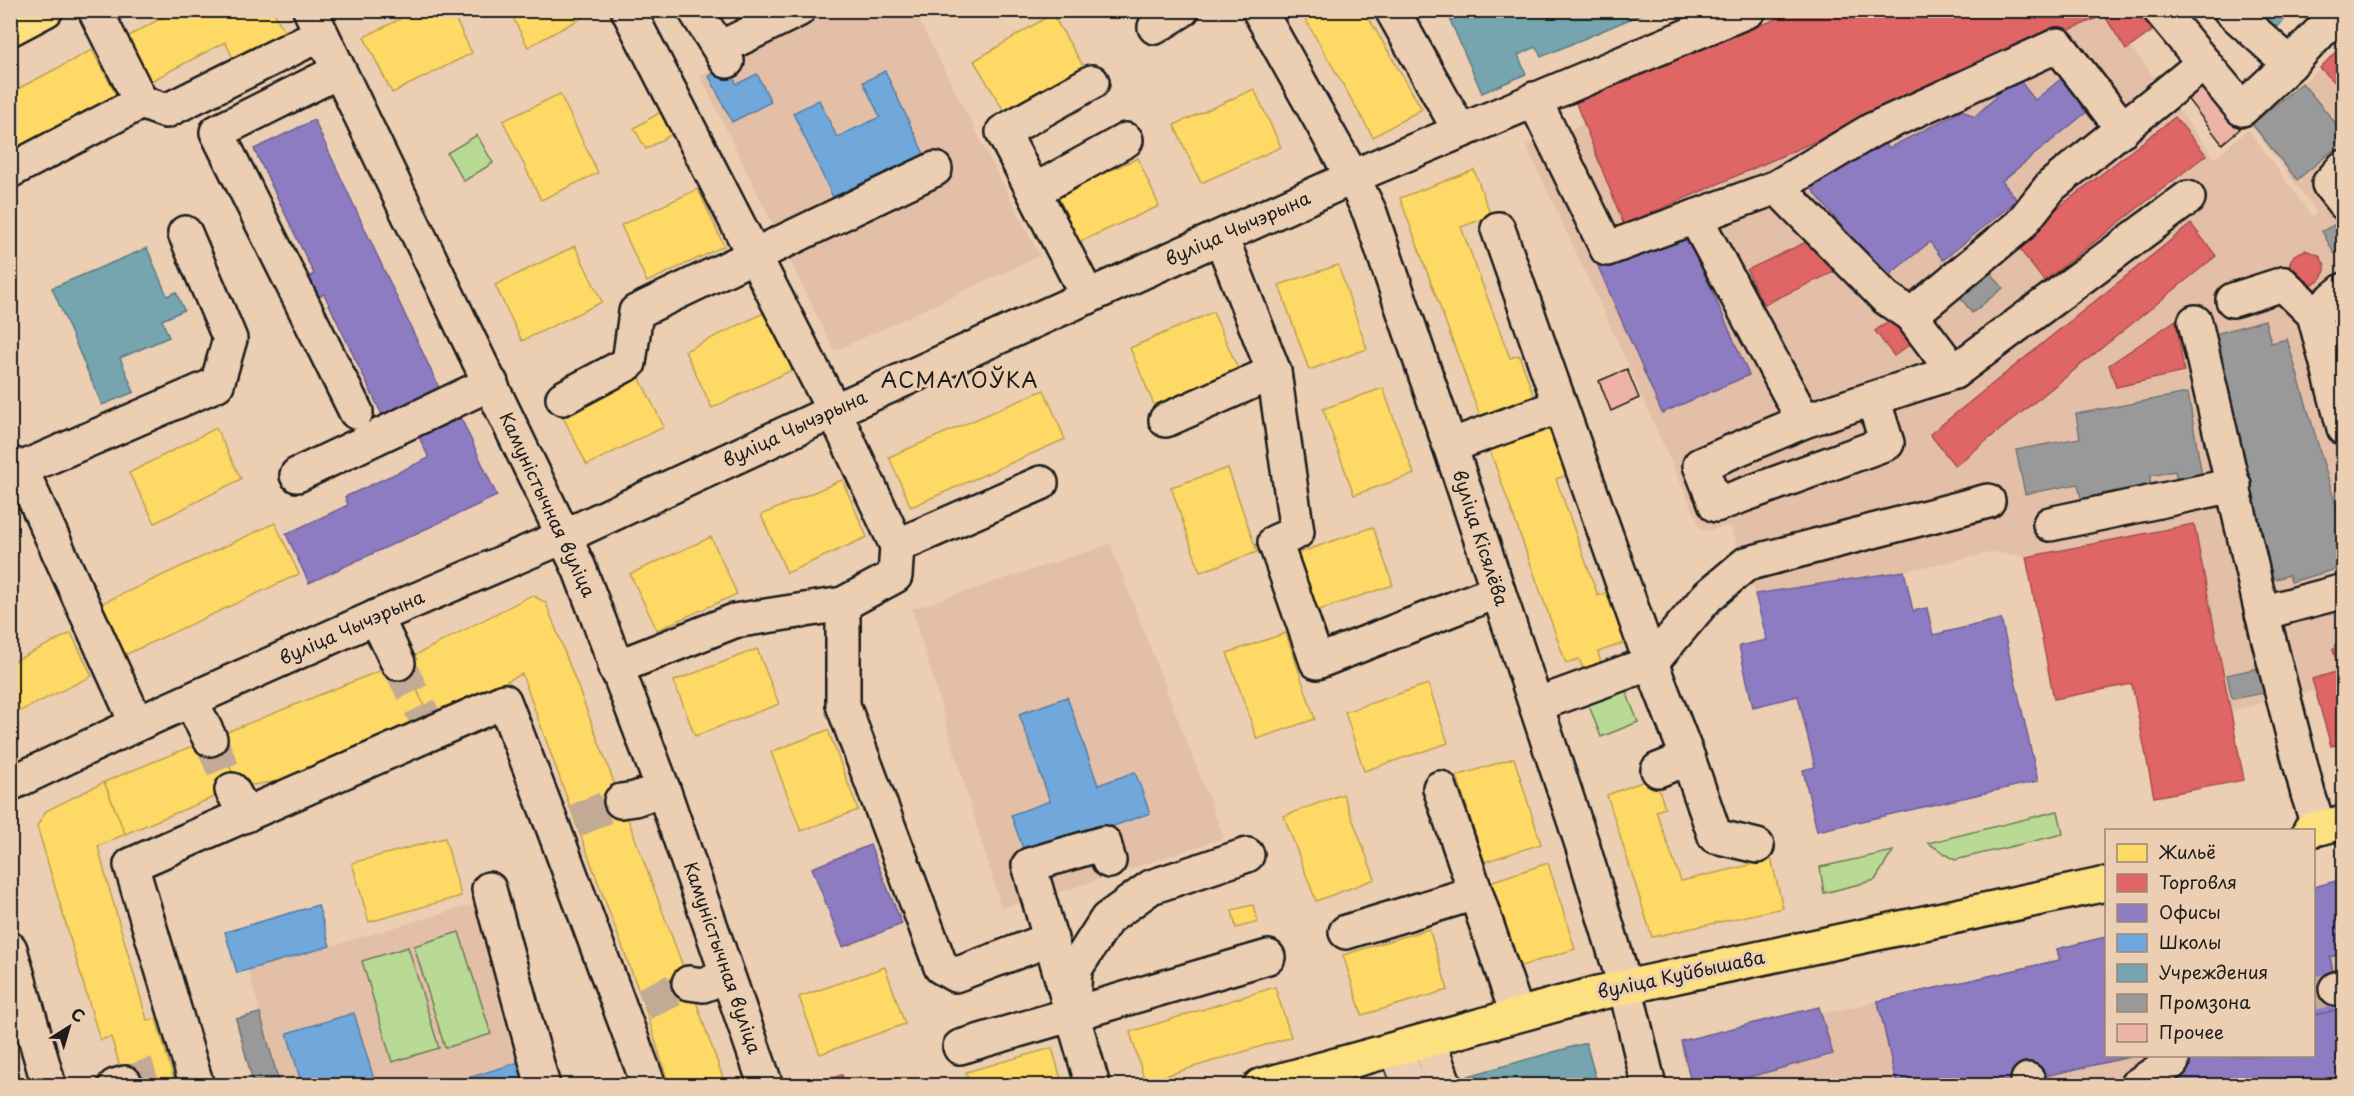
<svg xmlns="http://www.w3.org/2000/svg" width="2354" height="1096" viewBox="0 0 2354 1096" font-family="'Playpen Sans',sans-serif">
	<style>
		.built { fill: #e4bfa8 }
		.green { fill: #b9da94; stroke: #6a7b58; stroke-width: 1.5 }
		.homes { fill: #ffd966; stroke: #bba050; stroke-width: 1.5 }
		.shops { fill: #e06666; stroke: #a55050; stroke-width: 1.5 }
		.offices { fill: #8e7cc3; stroke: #6c5f91; stroke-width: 1.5 }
		.schools { fill: #6fa8dc; stroke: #567ea2; stroke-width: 1.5 }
		.public { fill: #76a5af; stroke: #5b7c83; stroke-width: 1.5 }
		.industry { fill: #999; stroke: #747474; stroke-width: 1.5 }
		.building { fill: #ecb3a6; stroke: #1c1c1c; stroke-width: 1.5 }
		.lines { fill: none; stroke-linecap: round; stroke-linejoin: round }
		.minor-tunnel { stroke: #c2aa94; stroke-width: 33; stroke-dasharray: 33 16; stroke-linecap: butt }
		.minor-casing { stroke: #1c1c1c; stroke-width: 38 }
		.major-casing { stroke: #1c1c1c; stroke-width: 38 }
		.minor { stroke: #ecceb2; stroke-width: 33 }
		.major { stroke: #fde080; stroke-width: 33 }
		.labels { text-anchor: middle; stroke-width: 6; stroke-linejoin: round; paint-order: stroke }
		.street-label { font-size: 18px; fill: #1c1c1c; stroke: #ecceb2 }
		.quarter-label { font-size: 21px; letter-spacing: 1.5px; fill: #1c1c1c; stroke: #ecceb2 }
	</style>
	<rect width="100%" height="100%" fill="#ecceb2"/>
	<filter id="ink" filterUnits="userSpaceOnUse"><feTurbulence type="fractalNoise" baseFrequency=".0167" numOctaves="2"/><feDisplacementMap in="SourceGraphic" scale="12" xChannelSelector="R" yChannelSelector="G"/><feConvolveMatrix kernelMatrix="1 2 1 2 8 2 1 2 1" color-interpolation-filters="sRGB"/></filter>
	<g filter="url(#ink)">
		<g class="built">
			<polygon points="826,11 914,11 1040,256 834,351 700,75"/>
			<polygon points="1798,11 2138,11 2131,47 2215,158 2248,129 2312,216 2289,234 2317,213 2251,125 2320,68 2343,43 2343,743 2331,746 2315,690 2231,711 2194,524 2026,557 1995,552 1904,571 1755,594 1746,564 1730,526 1702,531 1619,345 1526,145 1585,124 1575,101"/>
			<polygon points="1110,544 1224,838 1039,899 1001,907 912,609"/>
			<polygon points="2343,879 2343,1085 1692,1085 1681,1041 1819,1007 1822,1014 2059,960 2057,949 2106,937 2106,1056 2314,1056 2314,887"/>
			<polygon points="509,894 561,1085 280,1085 248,970"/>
		</g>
		<g class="green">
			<polygon points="477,135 493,163 464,181 447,153"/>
			<polygon points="2343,304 2343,356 2342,356 2333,351 2332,312"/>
			<polygon points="1622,681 1638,722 1601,737 1585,695"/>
			<polygon points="2058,811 2063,834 1955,860 1928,843"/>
			<polygon points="1893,851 1875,880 1824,893 1820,867"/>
			<polygon points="459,932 491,1034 445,1048 414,946"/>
			<polygon points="408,947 439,1048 392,1062 362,961"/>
		</g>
		<g class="homes">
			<polygon points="176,10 273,10 288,40 237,66 225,42 151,81 125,38"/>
			<polygon points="418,10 451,10 472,53 392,93 364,37"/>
			<polygon points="509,10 596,10 528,47"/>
			<polygon points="1300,10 1364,10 1422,109 1373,137"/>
			<polygon points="1052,14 1084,67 1006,114 974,61"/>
			<polygon points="92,50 118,98 10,155 10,93"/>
			<polygon points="1254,89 1281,147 1201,183 1174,125"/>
			<polygon points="560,94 598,173 541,200 503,121"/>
			<polygon points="664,110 676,132 646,149 634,128"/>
			<polygon points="1138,158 1159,206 1079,242 1057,194"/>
			<polygon points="1474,170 1491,216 1461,227 1510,358 1519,355 1537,404 1483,424 1400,198"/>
			<polygon points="698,189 724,246 647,282 621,225"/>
			<polygon points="575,246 602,302 522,341 495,285"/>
			<polygon points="1338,265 1367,349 1309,370 1279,285"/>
			<polygon points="766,312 794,369 712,408 685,351"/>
			<polygon points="1213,312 1238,369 1154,405 1130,348"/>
			<polygon points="637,373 664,427 587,465 560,411"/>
			<polygon points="1383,388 1414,474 1354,495 1323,409"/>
			<polygon points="1044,390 1065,439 911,507 889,457"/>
			<polygon points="1551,422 1570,474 1556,479 1598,596 1608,592 1626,642 1598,652 1601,663 1583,669 1579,659 1566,663 1488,445"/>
			<polygon points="216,428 241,479 155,523 129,473"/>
			<polygon points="1228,468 1257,552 1200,572 1171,487"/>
			<polygon points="842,480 867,537 787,573 761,515"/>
			<polygon points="275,523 299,574 116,659 92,608"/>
			<polygon points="1373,527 1393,585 1313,612 1293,555"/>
			<polygon points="711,537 737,594 657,630 630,574"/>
			<polygon points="532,595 546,603 623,806 576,823 522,674 429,717 404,661"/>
			<polygon points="71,633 92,676 10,716 10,663"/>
			<polygon points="1286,633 1315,719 1257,739 1227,653"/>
			<polygon points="757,649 779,704 695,736 674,681"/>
			<polygon points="404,661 429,717 286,780 238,787 217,736"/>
			<polygon points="1428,684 1448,743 1364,771 1345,712"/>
			<polygon points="828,730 858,810 801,831 771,752"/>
			<polygon points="217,736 238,787 125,834 104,782"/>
			<polygon points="1514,758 1541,844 1484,862 1457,776"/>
			<polygon points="1655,777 1665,808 1656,811 1681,881 1750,865 1749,859 1770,854 1783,908 1652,937 1607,795"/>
			<polygon points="104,782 125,834 98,846 105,874 147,1020 156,1019 176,1086 126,1086 111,1037 100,1040 37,826 46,811"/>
			<polygon points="1343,794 1375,879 1316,901 1284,816"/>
			<polygon points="623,806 693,993 646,1010 576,823"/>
			<polygon points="445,838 461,896 369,922 352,863"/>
			<polygon points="1548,863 1575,949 1518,967 1490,882"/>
			<polygon points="1253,905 1258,922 1236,928 1232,910"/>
			<polygon points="1429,929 1448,990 1362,1015 1343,955"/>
			<polygon points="885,967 905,1024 820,1054 799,997"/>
			<polygon points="1275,987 1291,1037 1145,1082 1130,1032"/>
			<polygon points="693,993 709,1039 726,1086 669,1086 646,1010"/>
			<polygon points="1052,1048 1063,1086 970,1086 966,1072"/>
		</g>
		<g class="shops">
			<polygon points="1798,10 2101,10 2104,15 1624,225 1575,101"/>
			<polygon points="2101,10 2138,10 2152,31 2126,50"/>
			<polygon points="2344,43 2344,91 2320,68"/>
			<polygon points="2175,117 2206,155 2044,281 2014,242"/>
			<polygon points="2191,224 2216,256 1955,466 1930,434"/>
			<polygon points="1817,237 1834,272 1763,305 1747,270"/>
			<polygon points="2305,250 2319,255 2325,265 2325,271 2319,281 2308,286 2289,270 2290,262 2294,255"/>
			<polygon points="1894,317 1913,342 1894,356 1875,331"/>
			<polygon points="2176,320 2184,372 2116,387 2109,365"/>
			<polygon points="2194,524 2244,780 2154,797 2132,684 2054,699 2026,557"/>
			<polygon points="2344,646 2344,743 2331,746 2312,679 2339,671 2333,649"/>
			<polygon points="842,1075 845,1086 834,1086 832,1078"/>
		</g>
		<g class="offices">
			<polygon points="2013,72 2035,100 2067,74 2093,107 2002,181 2017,200 1943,260 1930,242 1884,279 1811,188 1880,139 1889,148 1963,110 1974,117 1995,98 1992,89"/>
			<polygon points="314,120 441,392 384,419 324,294 308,302 299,282 314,274 254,149"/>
			<polygon points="1684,227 1749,375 1662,413 1597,264"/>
			<polygon points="461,418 497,496 309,583 286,534 348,505 345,497 429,458 419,437"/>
			<polygon points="1904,571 1913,611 1927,608 1933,635 2001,619 2038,781 1817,831 1803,770 1815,767 1798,696 1753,707 1739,646 1767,640 1755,594"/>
			<polygon points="870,845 902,924 843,947 812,868"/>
			<polygon points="2344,879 2344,953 2330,957 2340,1010 2344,1009 2344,1086 2162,1086 2180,1056 2314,1056 2314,887"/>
			<polygon points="2344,879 2344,953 2330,957 2340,1010 2314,1015 2314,887"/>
			<polygon points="2106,937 2106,1056 2133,1056 2001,1086 1897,1086 1878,1001 2060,960 2057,949"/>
			<polygon points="2106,937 2106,1056 2133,1056 2001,1086 1897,1086 1878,1001 2060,960 2057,949"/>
			<polygon points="1819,1007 1833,1054 1742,1079 1744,1086 1692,1086 1681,1041"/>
		</g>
		<g class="schools">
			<polygon points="728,67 737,84 757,74 771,102 732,122 709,76"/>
			<polygon points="885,71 924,154 833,197 793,113 819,100 837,137 880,117 863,82"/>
			<polygon points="1067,697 1098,785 1135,772 1150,813 1026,857 1011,815 1050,801 1019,714"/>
			<polygon points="318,905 330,946 237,973 225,932"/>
			<polygon points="354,1013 376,1086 302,1086 287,1033"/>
			<polygon points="529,1059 537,1086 467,1086 465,1079"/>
		</g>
		<g class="public">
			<polygon points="1474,10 1651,10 1541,57 1536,47 1518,55 1526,74 1482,93 1450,20"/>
			<polygon points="2249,10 2293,10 2273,32"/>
			<polygon points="147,248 167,296 176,292 184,310 162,320 169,337 120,358 134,392 102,405 52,288"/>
			<polygon points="1586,1043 1598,1086 1471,1086 1468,1076"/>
		</g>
		<g class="industry">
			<polygon points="2302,83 2344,133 2344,141 2297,180 2252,124"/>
			<polygon points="2336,224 2344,238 2344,248 2334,253 2322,231"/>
			<polygon points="1987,268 2003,288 1972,313 1957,293"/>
			<polygon points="2265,320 2271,343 2287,339 2344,533 2344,567 2291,582 2289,575 2272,580 2201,338"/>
			<polygon points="2188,393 2203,482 2178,486 2175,471 2150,476 2151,492 2082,502 2078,484 2025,494 2016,450 2080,438 2076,414"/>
			<polygon points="2259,668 2264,693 2232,699 2227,675"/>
			<polygon points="260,1013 280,1086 254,1086 236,1019"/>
		</g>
		<g class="building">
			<polygon points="2204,83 2240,129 2222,144 2186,97"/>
			<polygon points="1627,369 1639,398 1611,411 1599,381"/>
		</g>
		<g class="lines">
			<g class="minor-tunnel">
				<polyline points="398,663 425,718"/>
				<polyline points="210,739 232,790"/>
				<polyline points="575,821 621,801"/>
				<polyline points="2314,993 2336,989"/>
				<polyline points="644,1004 689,983"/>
				<polyline points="125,1083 172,1068"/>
			</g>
			<g class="minor-casing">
				<g id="minor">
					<polyline points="310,10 579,568 663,789 766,1086"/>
					<polyline points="628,10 834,411 897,546"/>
					<polyline points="695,10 727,61"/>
					<polyline points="1259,10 1353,178 1370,213 1450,446 1582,844 1625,986 1649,1086"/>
					<polyline points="1392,10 1460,131"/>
					<polyline points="2160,10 2242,109 2290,64 2341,10"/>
					<polyline points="2230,10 2290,64"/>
					<polyline points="1155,27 1182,10"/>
					<polyline points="720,48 798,10"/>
					<polyline points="339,71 217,132 356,412"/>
					<polyline points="1534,99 1607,249 1777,187 1872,130 2058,45 2123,129"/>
					<polyline points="141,102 166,111 321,34"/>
					<polyline points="2344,167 2329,184 2344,203"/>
					<polyline points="10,171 141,102 95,10"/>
					<polyline points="1777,187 1886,298 1911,315"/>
					<polyline points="1034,191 1126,140"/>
					<polyline points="2188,198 1954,372 1911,315 2020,225 2051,186 2204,63"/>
					<polyline points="1695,217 1804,421 1954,372"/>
					<polyline points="1498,229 1651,663 1688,758 1715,836 1757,846"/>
					<polyline points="1221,237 1274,372 1297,532 1275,542 1317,662 1498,591"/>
					<polyline points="2344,290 2314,314 2344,428"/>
					<polyline points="1088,297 1003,132 1092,82"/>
					<polyline points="2233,300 2283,284 2314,314"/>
					<polyline points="2195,322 2262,613 2308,794 2319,828"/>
					<polyline points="563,398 629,363 636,312 935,169"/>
					<polyline points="1166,420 1274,372"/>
					<polyline points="1804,421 1700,465 1716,505 1887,443 1873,399"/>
					<polyline points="1450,446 1560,406"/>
					<polyline points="10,463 21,469 137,724"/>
					<polyline points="21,469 217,384 230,339 185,233"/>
					<polyline points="297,475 491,383"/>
					<polyline points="2050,524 2234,485"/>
					<polyline points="843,604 843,705 941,967 955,975 1051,939"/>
					<polyline points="2262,613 2344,591"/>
					<polyline points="376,617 398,663"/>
					<polyline points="615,668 734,621 843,604 895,576 897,546 1041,483"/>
					<polyline points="191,701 210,739"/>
					<polyline points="1536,705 1651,663 1707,597 1746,564 1988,501"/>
					<polyline points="1658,770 1688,758"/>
					<polyline points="10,784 137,724 376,617 565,536 834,411 1373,168 1749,10"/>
					<polyline points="1440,788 1517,1014"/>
					<polyline points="232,790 246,815"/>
					<polyline points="621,801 635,799 663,789"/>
					<polyline points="489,889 543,1086"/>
					<polyline points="1346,932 1475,893"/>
					<polyline points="10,949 49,1086"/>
					<polyline points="689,983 703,985 727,976"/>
					<polyline points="2336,989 2344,987"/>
					<polyline points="1073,1003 1075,969 1107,919 1151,887 1247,855"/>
					<polyline points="1428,1040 1445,1086"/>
					<polyline points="960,1047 1268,957"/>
					<polyline points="1396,1049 1410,1086"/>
					<polyline points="2028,1080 2029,1086"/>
					<polyline points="115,1086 125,1083"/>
					<polyline points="197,1086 131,865 504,701 553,827 649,1086"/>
					<polyline points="1093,1086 1029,865 1104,843 1109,861"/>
					<polyline points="2136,1086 2172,1062 2171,1056"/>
				</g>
			</g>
			<g class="major-casing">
				<g id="major">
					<polyline points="10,29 46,10"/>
					<polyline points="2310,830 2344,822"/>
					<polyline points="1260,1086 1598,993 2106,884"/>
				</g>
			</g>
			<use href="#minor" class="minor"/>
			<use href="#major" class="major"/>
		</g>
	</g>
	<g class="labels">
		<g class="street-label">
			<text transform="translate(1238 229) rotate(-24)" y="6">вуліца Чычэрына</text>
			<text transform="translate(795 429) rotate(-25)" y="6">вуліца Чычэрына</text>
			<text transform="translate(547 505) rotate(65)" y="6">Камуністычная вуліца</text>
			<text transform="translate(1480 538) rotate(72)" y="6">вуліца Кісялёва</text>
			<text transform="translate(352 628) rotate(-24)" y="6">вуліца Чычэрына</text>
			<text transform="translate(722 958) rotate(71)" y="6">Камуністычная вуліца</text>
			<text transform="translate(1681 975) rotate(-12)" y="6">вуліца Куйбышава</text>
		</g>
		<g class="quarter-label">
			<text x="960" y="388">АСМАЛОЎКА</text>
		</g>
	</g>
	<rect width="2354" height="1096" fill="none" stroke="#ecceb2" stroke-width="36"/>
	<rect x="18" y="18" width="2318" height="1060" fill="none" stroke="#1c1c1c" stroke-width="2" filter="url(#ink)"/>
	<rect x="2105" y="829" width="210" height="228" fill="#ecceb2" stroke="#998776" stroke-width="1.5"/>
	<rect x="2117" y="844" width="30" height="18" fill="#ffd966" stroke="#998776" stroke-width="1.5"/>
	<text x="2159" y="859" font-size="18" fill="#1c1c1c">Жильё</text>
	<rect x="2117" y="874" width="30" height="18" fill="#e06666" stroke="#998776" stroke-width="1.5"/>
	<text x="2159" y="889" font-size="18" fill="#1c1c1c">Торговля</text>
	<rect x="2117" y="904" width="30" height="18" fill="#8e7cc3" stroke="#998776" stroke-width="1.5"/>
	<text x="2159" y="919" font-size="18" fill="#1c1c1c">Офисы</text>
	<rect x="2117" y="934" width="30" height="18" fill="#6fa8dc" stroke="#998776" stroke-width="1.5"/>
	<text x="2159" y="949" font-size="18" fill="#1c1c1c">Школы</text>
	<rect x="2117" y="964" width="30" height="18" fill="#76a5af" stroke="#998776" stroke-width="1.5"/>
	<text x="2159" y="979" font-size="18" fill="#1c1c1c">Учреждения</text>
	<rect x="2117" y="994" width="30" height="18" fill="#999999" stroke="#998776" stroke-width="1.5"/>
	<text x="2159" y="1009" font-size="18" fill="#1c1c1c">Промзона</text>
	<rect x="2117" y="1024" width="30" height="18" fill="#ecb3a6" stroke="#998776" stroke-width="1.5"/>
	<text x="2159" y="1039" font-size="18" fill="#1c1c1c">Прочее</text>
	<g transform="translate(69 1027) rotate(37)" stroke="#ecceb2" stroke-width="4.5" paint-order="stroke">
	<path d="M0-4.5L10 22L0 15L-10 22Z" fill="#1c1c1c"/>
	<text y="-9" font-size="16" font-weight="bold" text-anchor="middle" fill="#1c1c1c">С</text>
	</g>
</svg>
